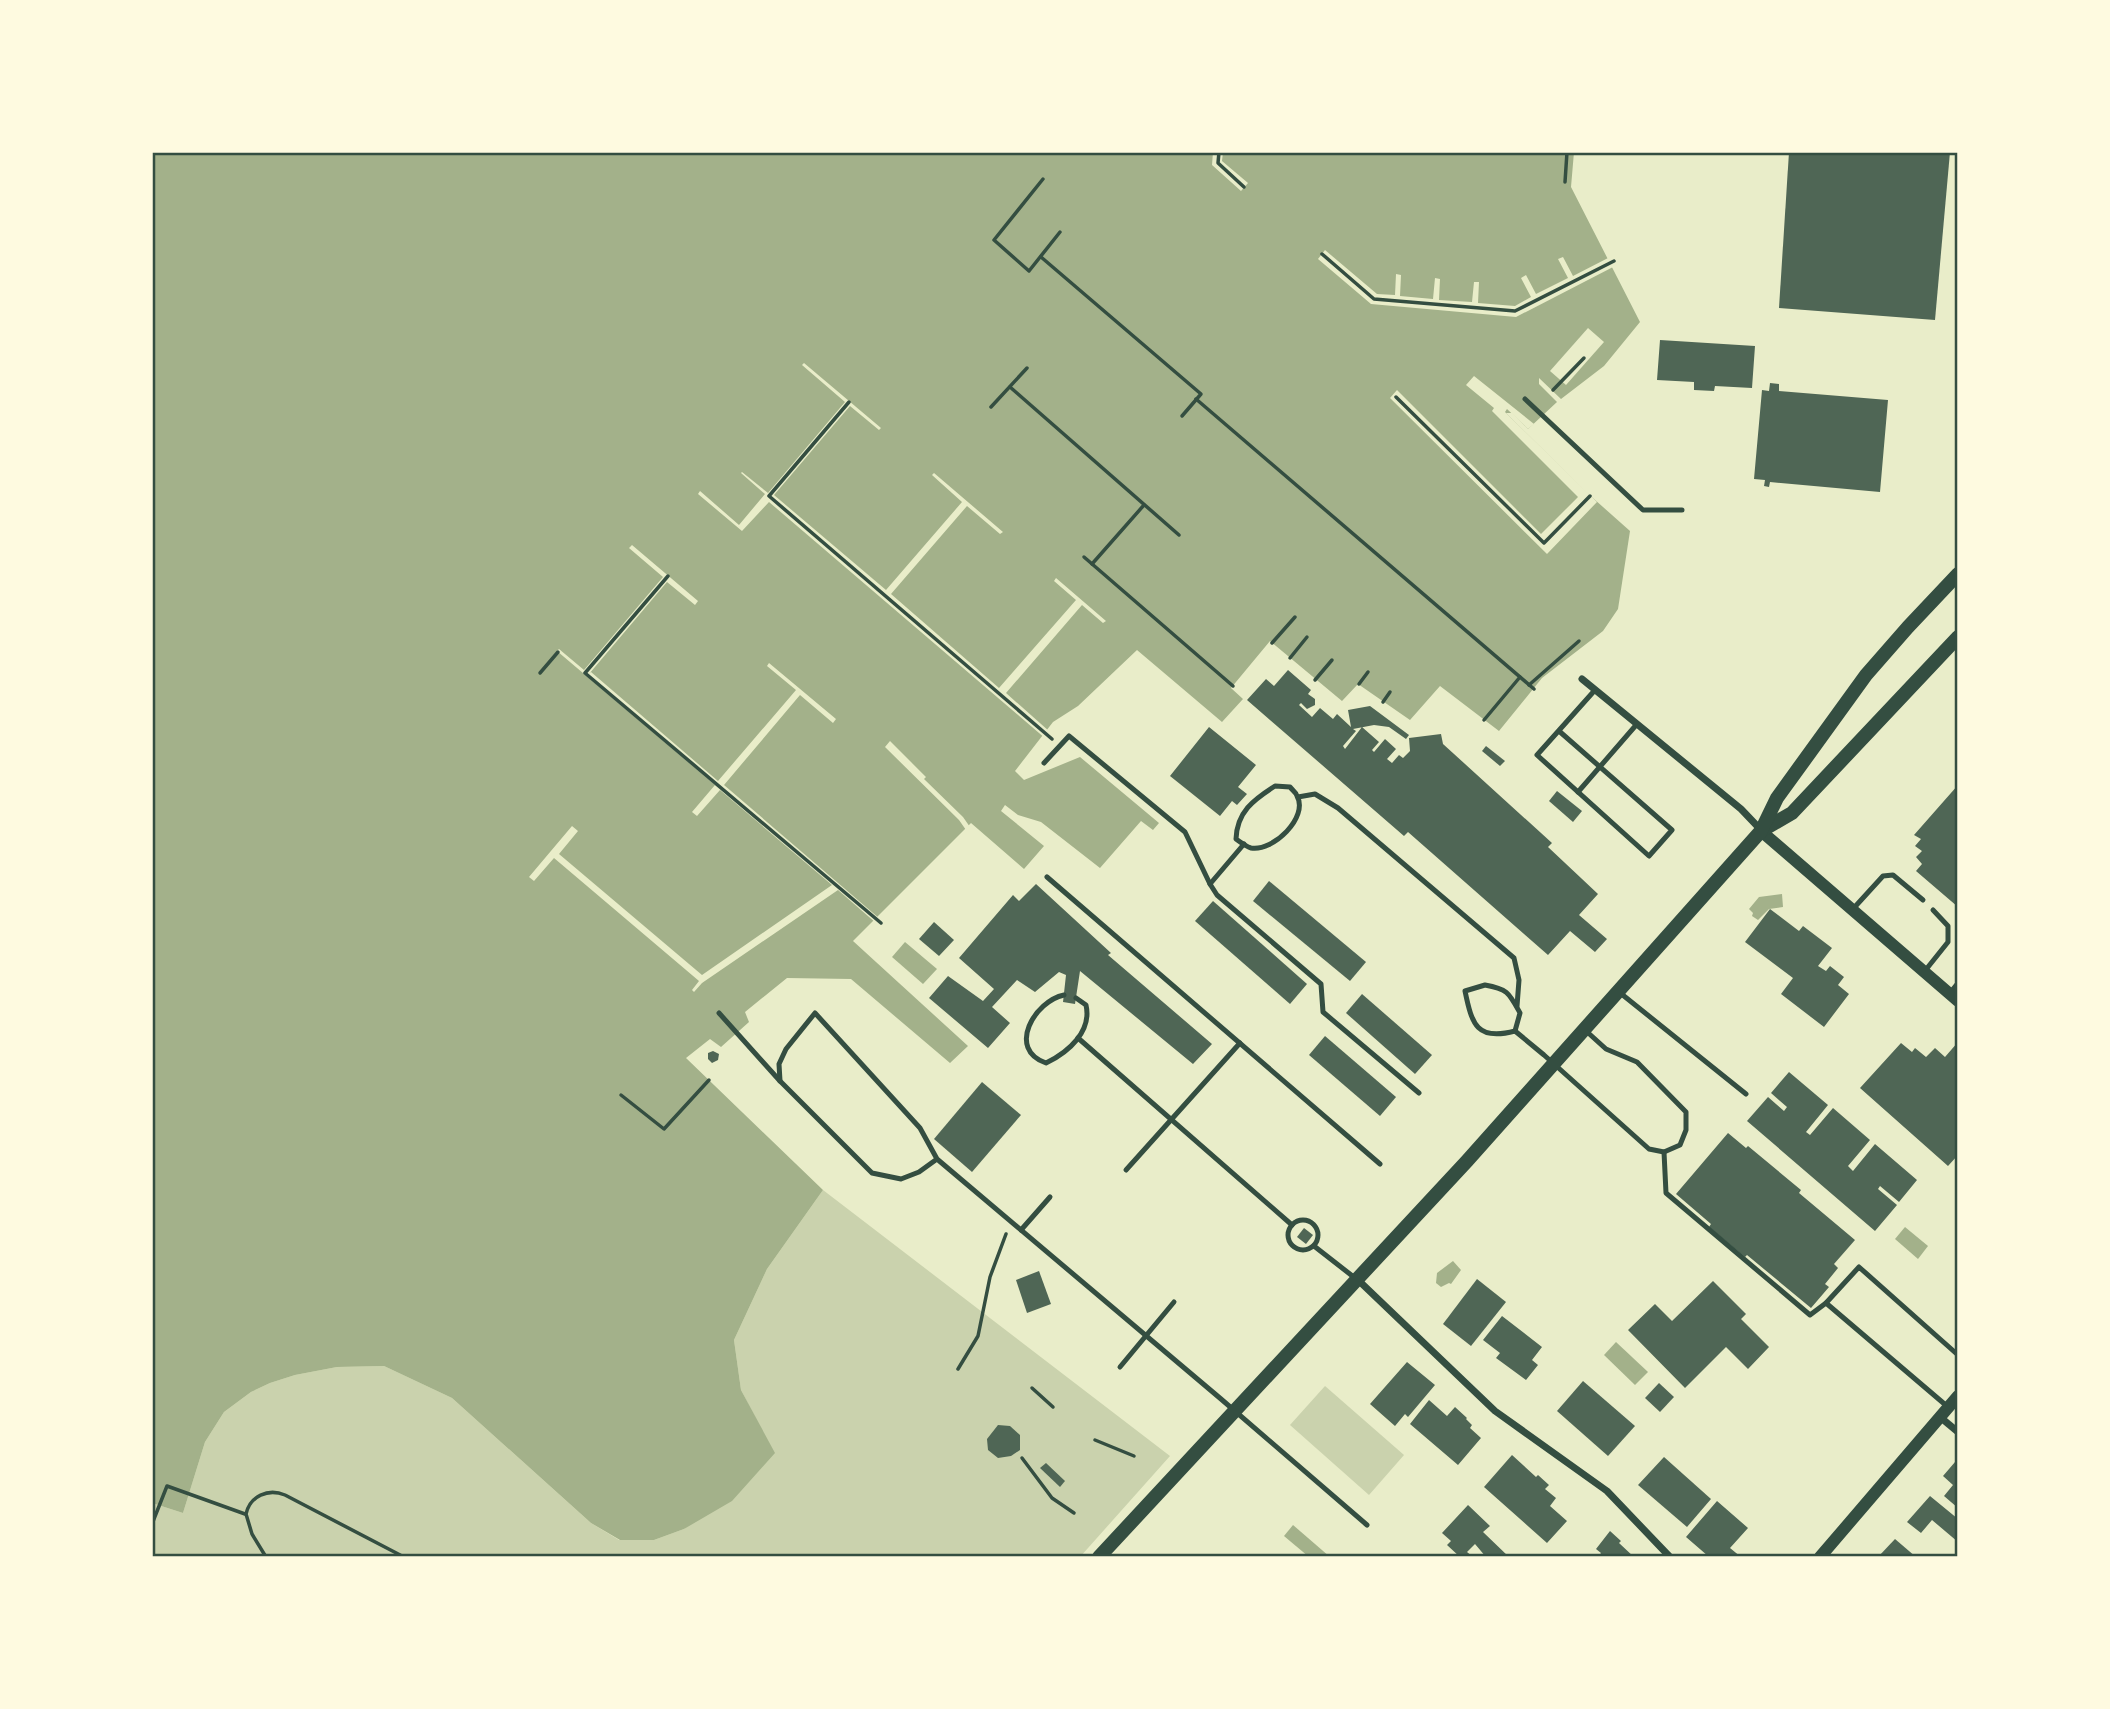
<svg xmlns="http://www.w3.org/2000/svg" width="2110" height="1709" viewBox="0 0 2110 1709" font-family="'Fira Sans Condensed',sans-serif">
	<style>
		.green { fill: #cad2ad }
		.water { fill: #a3b18a }
		.pier { fill: #e9edc9 }
		.building { fill: #4f6655 }
		.lines { fill: none; stroke-linecap: round; stroke-linejoin: round }
		.path { stroke: #344e41; stroke-width: 3.5 }
		.service { stroke: #344e41; stroke-width: 5 }
		.minor { stroke: #344e41; stroke-width: 7 }
		.tertiary { stroke: #344e41; stroke-width: 12 }
		.secondary { stroke: #344e41; stroke-width: 14 }
		.neatline { fill: none; stroke: #344e41; stroke-width: 2.5 }
	</style>
	<rect width="100%" height="100%" fill="#e9edc9"/>
	<g class="green">
		<polygon points="823,1190 1170,1456 1080,1557 152,1557 152,1503 183,1513 205,1442 224,1412 251,1392 270,1383 295,1375 337,1367 384,1366 452,1398 591,1523 619,1540 654,1540 684,1529 774,1453 741,1390 734,1340 767,1269"/>
		<polygon points="1325,1386 1404,1455 1369,1495 1290,1425"/>
	</g>
	<g class="water">
		<polygon points="152,152 1574,152 1571,187 1640,322 1604,366 1561,399 1539,378 1539,384 1557,402 1528,429 1512,413 1506,413 1585,491 1630,531 1618,609 1603,631 1542,678 1499,731 1440,686 1410,720 1358,684 1342,701 1270,641 1231,688 1243,699 1222,722 1137,650 1078,706 1053,722 1015,771 1024,780 1080,757 1159,823 1153,830 1141,821 1100,868 1041,822 1018,815 1005,805 1001,811 1044,846 1024,869 971,823 853,941 968,1046 950,1063 851,979 787,978 745,1012 749,1022 721,1047 710,1039 686,1058 823,1190 767,1269 734,1340 741,1390 775,1453 732,1501 684,1529 654,1540 620,1540 591,1523 452,1398 384,1366 337,1367 295,1375 270,1383 251,1392 224,1412 205,1442 183,1513 152,1503"/>
		<polygon points="1782,894 1783,907 1769,909 1758,920 1752,916 1753,913 1749,909 1759,897"/>
		<polygon points="905,942 937,969 923,984 892,957"/>
		<polygon points="1905,1227 1928,1246 1918,1259 1895,1239"/>
		<polygon points="1453,1261 1461,1270 1451,1284 1449,1283 1441,1287 1436,1283 1437,1273"/>
		<polygon points="1616,1342 1648,1372 1635,1385 1604,1355"/>
		<polygon points="1293,1525 1330,1557 1309,1557 1284,1536"/>
	</g>
	<g class="pier">
		<polygon points="1213,152 1223,152 1222,161 1248,183 1241,191 1212,165"/>
		<polygon points="1325,250 1377,294 1395,295 1396,274 1401,275 1400,296 1433,299 1435,278 1440,279 1439,300 1472,302 1474,282 1479,282 1478,303 1515,306 1531,297 1521,278 1526,275 1536,294 1568,278 1558,259 1563,257 1573,276 1610,257 1615,266 1516,317 1371,304 1318,259"/>
		<polygon points="1588,328 1604,342 1566,385 1550,371"/>
		<polygon points="804,363 881,428 879,430 850,406 774,495 886,590 962,502 932,475 934,473 1003,532 1000,534 967,506 891,594 999,688 1076,600 1054,581 1056,578 1106,621 1103,623 1082,605 1006,693 1050,732 1046,739 769,502 742,531 698,494 700,491 739,525 765,494 741,473 742,472 768,493 845,402 802,365"/>
		<polygon points="1474,376 1534,424 1528,429 1507,409 1505,412 1597,502 1547,554 1390,398 1397,390 1541,534 1578,497 1492,411 1494,408 1466,385"/>
		<polygon points="632,545 698,601 695,605 667,582 589,674 591,672 718,781 796,690 767,666 769,663 836,719 833,723 800,695 724,785 880,919 876,923 838,890 702,983 694,992 692,990 699,981 554,858 534,881 529,877 572,826 578,831 559,854 702,975 832,885 720,790 697,816 692,812 715,785 557,651 559,649 584,670 663,577 629,548"/>
		<polygon points="890,741 926,777 924,779 963,817 970,827 966,830 959,820 885,747"/>
	</g>
	<g class="building">
		<polygon points="1789,152 1950,152 1935,320 1779,308"/>
		<polygon points="1660,340 1755,346 1752,388 1715,386 1714,391 1694,390 1694,382 1657,380"/>
		<polygon points="1770,383 1779,384 1779,391 1888,400 1880,492 1770,482 1769,487 1764,486 1765,480 1754,479 1762,390 1769,391"/>
		<polygon points="1288,670 1311,690 1308,694 1315,699 1315,705 1307,709 1301,703 1299,705 1312,717 1320,708 1333,719 1337,714 1351,727 1348,710 1370,706 1409,735 1406,739 1389,727 1374,725 1353,729 1356,731 1343,746 1345,749 1362,727 1379,742 1372,750 1374,752 1385,739 1396,749 1387,759 1392,763 1399,755 1403,758 1410,751 1409,738 1441,734 1443,744 1552,843 1548,847 1598,894 1579,915 1607,939 1595,952 1570,931 1548,955 1408,832 1404,836 1247,700 1266,679 1274,686"/>
		<polygon points="1209,727 1256,765 1238,787 1247,794 1237,805 1232,801 1220,816 1170,776"/>
		<polygon points="1486,746 1505,761 1500,766 1482,751"/>
		<polygon points="1958,785 1958,907 1916,871 1922,864 1916,857 1922,851 1915,846 1921,839 1914,835"/>
		<polygon points="1557,791 1582,811 1573,822 1549,801"/>
		<polygon points="1269,881 1366,962 1350,981 1253,901"/>
		<polygon points="1036,884 1111,953 1108,955 1212,1044 1193,1064 1080,971 1075,1004 1063,1002 1066,975 1059,972 1035,992 1017,980 992,1007 1010,1023 988,1048 929,998 948,976 983,1001 994,989 959,958 1013,895 1019,901"/>
		<polygon points="1213,901 1307,984 1290,1004 1195,921"/>
		<polygon points="1770,909 1799,931 1803,926 1832,948 1818,966 1826,971 1830,966 1844,977 1838,985 1849,994 1824,1027 1781,994 1793,978 1745,942"/>
		<polygon points="934,922 954,940 939,956 919,939"/>
		<polygon points="1362,994 1432,1055 1415,1074 1346,1013"/>
		<polygon points="1325,1036 1396,1097 1380,1116 1309,1055"/>
		<polygon points="1958,1042 1958,1155 1948,1166 1860,1088 1901,1043 1912,1052 1915,1048 1926,1057 1935,1048 1945,1057"/>
		<polygon points="713,1051 719,1054 718,1060 712,1063 708,1059 708,1053"/>
		<polygon points="1789,1072 1828,1105 1806,1132 1810,1135 1833,1108 1870,1140 1848,1166 1853,1171 1875,1144 1917,1180 1899,1202 1880,1186 1878,1189 1897,1205 1875,1231 1747,1121 1768,1097 1784,1111 1787,1107 1771,1093"/>
		<polygon points="982,1082 1021,1115 972,1172 934,1139"/>
		<polygon points="1728,1133 1746,1148 1748,1146 1801,1190 1799,1193 1855,1240 1834,1264 1838,1268 1825,1284 1829,1287 1811,1308 1747,1255 1745,1257 1709,1227 1711,1224 1676,1194"/>
		<polygon points="1304,1228 1313,1235 1306,1244 1297,1237"/>
		<polygon points="1039,1271 1051,1304 1027,1313 1016,1280"/>
		<polygon points="1477,1279 1506,1302 1471,1346 1443,1324"/>
		<polygon points="1713,1281 1746,1314 1741,1319 1769,1347 1748,1369 1726,1347 1685,1388 1628,1330 1655,1304 1672,1321"/>
		<polygon points="1502,1316 1542,1347 1532,1360 1538,1365 1526,1380 1496,1358 1500,1353 1483,1340"/>
		<polygon points="1407,1362 1435,1385 1408,1417 1405,1414 1395,1426 1370,1404"/>
		<polygon points="1583,1381 1635,1426 1608,1456 1557,1411"/>
		<polygon points="1659,1383 1674,1397 1660,1412 1645,1398"/>
		<polygon points="1429,1400 1447,1416 1455,1407 1467,1418 1466,1419 1472,1425 1470,1428 1481,1438 1458,1465 1410,1424"/>
		<polygon points="998,1425 1010,1426 1020,1435 1020,1450 1011,1456 998,1458 988,1450 987,1439"/>
		<polygon points="1512,1455 1536,1477 1538,1475 1549,1485 1545,1489 1556,1498 1550,1506 1567,1521 1547,1543 1484,1487"/>
		<polygon points="1664,1457 1711,1499 1687,1527 1638,1485"/>
		<polygon points="1955,1462 1958,1464 1958,1508 1944,1496 1953,1485 1943,1476"/>
		<polygon points="1046,1463 1065,1481 1060,1487 1040,1468"/>
		<polygon points="1930,1496 1958,1519 1958,1542 1932,1520 1921,1533 1907,1522"/>
		<polygon points="1717,1501 1748,1528 1730,1548 1741,1557 1708,1556 1686,1537"/>
		<polygon points="1468,1505 1490,1526 1483,1532 1509,1557 1486,1557 1475,1544 1467,1552 1473,1557 1460,1557 1447,1545 1451,1541 1442,1533"/>
		<polygon points="1610,1531 1621,1541 1619,1543 1634,1557 1598,1557 1601,1553 1596,1549"/>
		<polygon points="1895,1539 1916,1557 1878,1557"/>
	</g>
	<g class="lines">
		<g class="path">
			<polyline points="1219,152 1218,163 1244,187"/>
			<polyline points="1043,179 994,240 1029,271 1060,232"/>
			<polyline points="1565,182 1567,152"/>
			<polyline points="1322,254 1374,299 1515,311 1614,261"/>
			<polyline points="1041,257 1201,394 1182,416"/>
			<polyline points="1010,387 1179,535"/>
			<polyline points="1553,390 1584,358"/>
			<polyline points="1396,397 1544,543 1590,496"/>
			<polyline points="1196,399 1534,689"/>
			<polyline points="849,402 769,496 1052,739"/>
			<polyline points="991,407 1027,368"/>
			<polyline points="1084,557 1233,686"/>
			<polyline points="1092,564 1144,505"/>
			<polyline points="668,576 585,673 881,923"/>
			<polyline points="1272,643 1295,617"/>
			<polyline points="1290,658 1307,637"/>
			<polyline points="540,673 558,652"/>
			<polyline points="1315,680 1332,660"/>
			<polyline points="1359,684 1368,672"/>
			<polyline points="1529,685 1579,641"/>
			<polyline points="1383,702 1390,692"/>
			<polyline points="1484,720 1520,677"/>
			<polyline points="621,1095 664,1129 709,1080"/>
			<polyline points="958,1369 978,1336 990,1277 1006,1234"/>
			<polyline points="1032,1388 1053,1407"/>
			<polyline points="1095,1440 1134,1456"/>
			<polyline points="1022,1458 1052,1498 1074,1513"/>
			<polyline points="152,1524 167,1486 245,1514"/>
			<path d="M 266,1557 L 252,1534 L 246,1514 C 250,1496 268,1488 285,1495 L 404,1557"/>
		</g>
		<g class="service">
			<polyline points="1525,399 1643,510 1682,510"/>
			<polyline points="1559,731 1672,830 1649,856 1537,755 1595,690"/>
			<polyline points="1044,763 1069,736 1185,832 1210,884"/>
			<path d="M 1275,786 L 1290,787 C 1292,790 1296,792 1297,796 C 1309,817 1273,852 1251,848 C 1247,847 1240,842 1236,839 C 1237,812 1253,800 1275,786 Z"/>
			<polyline points="1578,792 1637,724"/>
			<polyline points="1298,797 1315,794 1338,808 1514,958 1519,980 1517,1006"/>
			<polyline points="1244,844 1210,884 1217,895 1321,984 1323,1012 1419,1093"/>
			<polyline points="1047,877 1380,1164"/>
			<polyline points="1852,910 1883,876 1893,875 1923,900"/>
			<polyline points="1924,972 1948,942 1948,926 1933,910"/>
			<path d="M 1485,985 C 1508,989 1509,993 1520,1013 L 1515,1031 C 1477,1041 1472,1025 1465,991 Z"/>
			<polyline points="1619,992 1746,1094"/>
			<polyline points="1949,994 1958,983"/>
			<path d="M 1064,995 C 1035,1001 1006,1049 1046,1063 C 1069,1052 1092,1031 1086,1005 L 1076,998"/>
			<polyline points="719,1013 780,1081"/>
			<polyline points="1515,1031 1544,1055 1649,1149 1664,1152 1680,1145 1686,1130 1686,1112 1637,1062 1606,1049 1585,1030"/>
			<polyline points="1078,1038 1292,1225"/>
			<polyline points="1664,1152 1666,1193 1810,1315 1826,1303"/>
			<polyline points="937,1159 919,1172 901,1179 872,1173 780,1081 779,1064 786,1049 815,1013 920,1128 937,1159 1221,1399 1367,1525"/>
			<polyline points="1126,1170 1240,1043"/>
			<circle cx="1303" cy="1235" r="15"/>
			<polyline points="1021,1230 1050,1197"/>
			<polyline points="1314,1246 1355,1278"/>
			<polyline points="1120,1367 1174,1302"/>
			<polyline points="1948,1407 1826,1303 1859,1267 1958,1355"/>
		</g>
		<g class="minor">
			<polyline points="1582,679 1741,809 1761,830"/>
			<polyline points="1357,1279 1495,1411 1607,1491 1670,1557"/>
			<polyline points="1940,1417 1958,1432"/>
		</g>
		<g class="tertiary">
			<polyline points="1761,831 1958,1001"/>
			<polyline points="1820,1557 1958,1396"/>
		</g>
		<g class="secondary">
			<polyline points="1761,831 1792,813 1958,637"/>
			<polyline points="1099,1557 1467,1161 1761,831 1777,798 1866,675 1908,627 1958,574"/>
		</g>
	</g>
	<rect width="2110" height="1709" fill="none" stroke="#fefae0" stroke-width="308"/>
	<rect x="154" y="154" width="1802" height="1401" class="neatline"/>
</svg>
